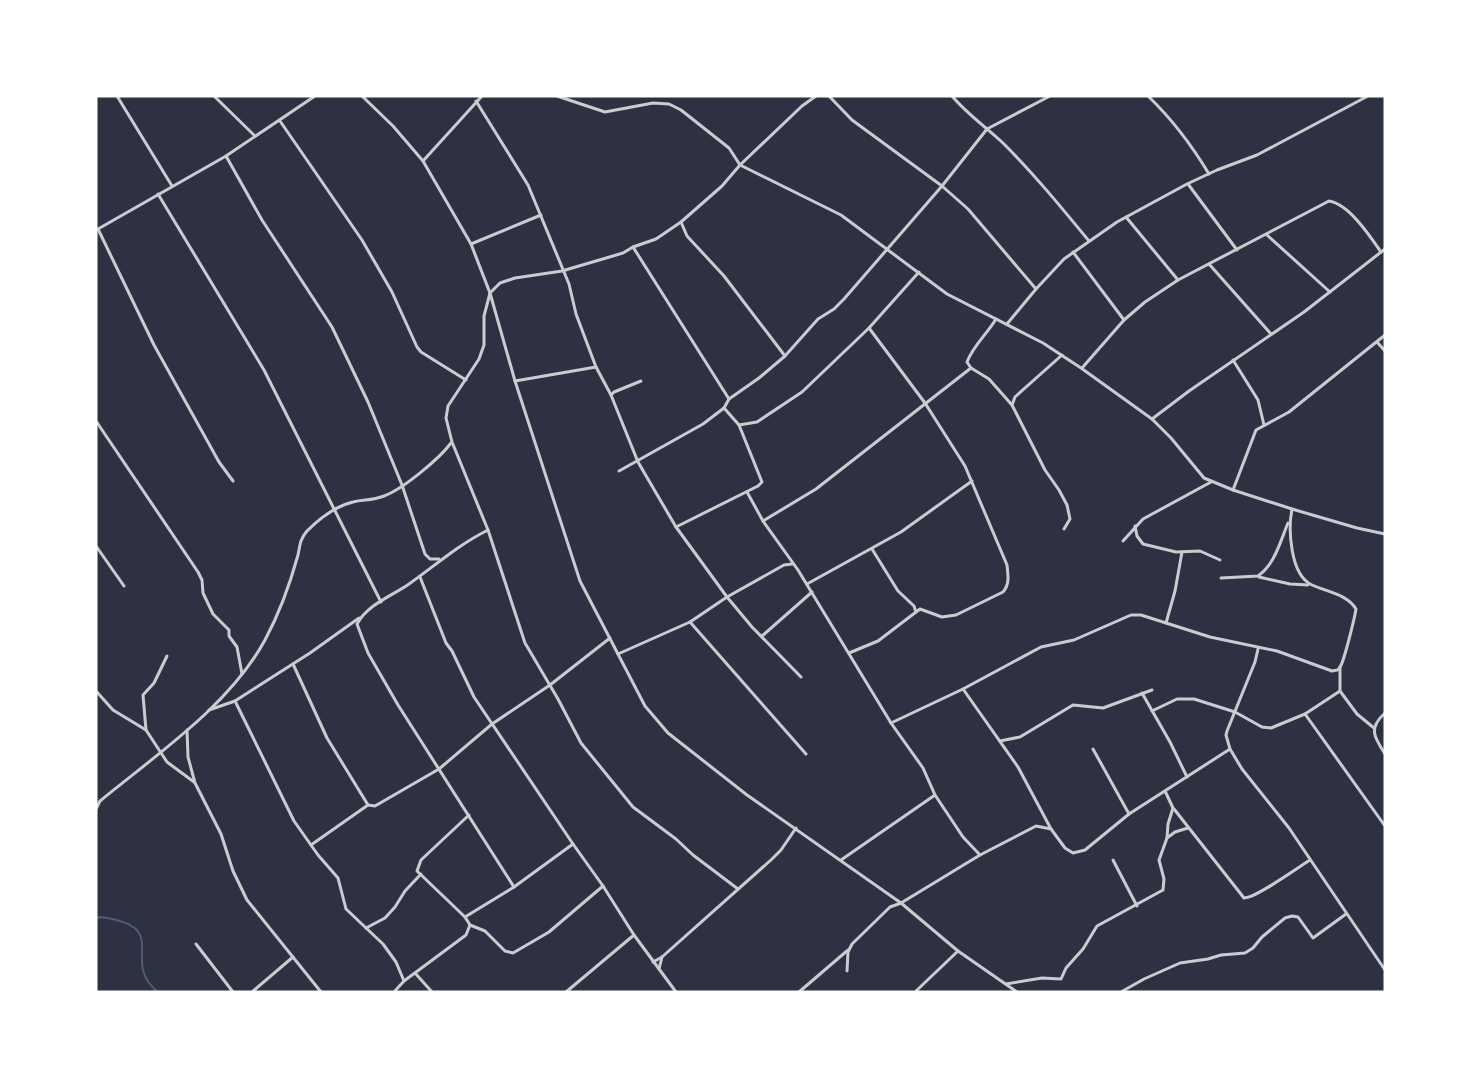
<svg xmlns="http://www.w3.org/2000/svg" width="1481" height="1088" viewBox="0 0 1481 1088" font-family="'Nunito Sans',sans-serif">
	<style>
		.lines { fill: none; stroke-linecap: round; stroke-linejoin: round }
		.stream { stroke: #4f5d75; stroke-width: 2 }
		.minor { stroke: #caccd0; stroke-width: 3 }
	</style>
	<rect width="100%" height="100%" fill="#2d3142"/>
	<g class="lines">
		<path class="stream" d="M 96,919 L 100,917 C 175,927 118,960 158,992"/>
		<g class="minor">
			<polyline points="117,96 172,186"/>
			<polyline points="214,96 255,136"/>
			<polyline points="362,96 393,126 423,161 471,244 490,293 515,381 580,581 645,706 668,733 747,795 901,903 958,951 1017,992"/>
			<polyline points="557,96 605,112 653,103 669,104 681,110 729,148 740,165 841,215 947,294 1043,343 1081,368 1152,419 1171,438 1204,478 1233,490 1292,509 1357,528 1385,534"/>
			<polyline points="829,96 852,120 942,186 968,209 1036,289"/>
			<path d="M 952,96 C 967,114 986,127 1003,143 C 1034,174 1061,207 1089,241"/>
			<path d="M 1148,96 C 1173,120 1191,144 1209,174"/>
			<polyline points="476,101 528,185 569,284 576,314 596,367"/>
			<polyline points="280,121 362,240 392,292 417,347 421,352 466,380"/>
			<polyline points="226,156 262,220 332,327 368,402 402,485 425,554 430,559 439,559"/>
			<polyline points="423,161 482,96"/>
			<polyline points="1188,184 1237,250"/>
			<polyline points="158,194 264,370 381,602"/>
			<polyline points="1126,217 1178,280"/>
			<polyline points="681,222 687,236 724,276 785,356"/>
			<polyline points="98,229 154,345 219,462 233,481"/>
			<polyline points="98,229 226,156 315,96"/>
			<polyline points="1267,235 1330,292"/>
			<polyline points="471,244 541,215"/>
			<polyline points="633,247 729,399"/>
			<polyline points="1073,252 1124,320"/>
			<polyline points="1209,264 1271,334"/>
			<path d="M 996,319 C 987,334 973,346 967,362 L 971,368 L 989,379 L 1012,405 L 1045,470 L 1059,490 L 1067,505 L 1070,519 L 1064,529"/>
			<polyline points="1007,324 1036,289 1064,259 1117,222 1187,184 1217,170 1257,155 1368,96"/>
			<polyline points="1377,342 1385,351"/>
			<polyline points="1233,360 1258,400 1264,425"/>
			<path d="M 1082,368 L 1124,320 L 1145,302 L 1178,280 L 1329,201 C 1349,204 1370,236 1381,252"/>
			<polyline points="515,381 596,367 611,395 638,462 676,527 727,597 752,627 801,677"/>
			<polyline points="611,395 614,392 641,381"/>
			<polyline points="1012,405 1015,397 1062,355"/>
			<polyline points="1152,419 1189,391 1304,312 1385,249"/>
			<polyline points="96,421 198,572 202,580 203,593 213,614 229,630 229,636 237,647 242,674"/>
			<polyline points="739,425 757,422 802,392 869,328 919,272"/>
			<polyline points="619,471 703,424 724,408 729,399 759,378 785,356 818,319 834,309 844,299 942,186 987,129 1050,96"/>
			<polyline points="1233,490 1256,430 1289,412 1385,335"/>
			<polyline points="747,492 763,521 798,570 891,723 923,768 935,795 963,837 980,855"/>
			<polyline points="763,521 816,489 971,368"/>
			<polyline points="1135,526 1137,536 1143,544 1176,552 1200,551 1220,560"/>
			<polyline points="676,527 758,486 762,482 739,425 724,408"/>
			<path d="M 488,530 C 458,545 436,565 409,584 C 392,596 368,604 357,624 L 368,653 L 398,705 L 514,887"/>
			<polyline points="1123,541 1143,519 1211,482"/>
			<polyline points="96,546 124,586"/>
			<polyline points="872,549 898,591 914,606 916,612"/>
			<polyline points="420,577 446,643 452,651 474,697 573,844 603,886 634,935 676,992"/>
			<polyline points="1259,577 1290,584 1308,585"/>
			<path d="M 1221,578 L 1258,576 C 1275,564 1280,542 1288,523"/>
			<polyline points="807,584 901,532 972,481"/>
			<polyline points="690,622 806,754"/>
			<polyline points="1166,623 1175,591 1182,552"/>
			<polyline points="762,636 812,592"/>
			<polyline points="1258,649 1255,662 1227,731 1226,735 1230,749 1242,769 1289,828 1385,970"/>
			<path d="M 849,653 L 878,641 L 920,609 L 942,617 L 956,615 L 1003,592 C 1010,584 1008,575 1007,565 L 965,466 L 925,403 L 869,328"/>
			<polyline points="618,654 690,622 727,597 784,565 792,564"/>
			<polyline points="293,664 327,738 368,805 375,806 439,769 492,724 550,685 610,638"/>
			<polyline points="1340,667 1340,691 1357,714 1374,728"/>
			<polyline points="963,689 1018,767 1051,829"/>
			<polyline points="96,691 113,710 146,730 167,762 194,782"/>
			<polyline points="1142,693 1170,742 1187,777"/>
			<polyline points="235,701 294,821 318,855 338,878 346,909 383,944 396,962 404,981"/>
			<polyline points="209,710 235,701 310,653 359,618"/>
			<polyline points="1152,711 1177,699 1194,699 1235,712 1262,727 1271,728 1305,714 1385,826"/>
			<path d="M 1385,713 C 1368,728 1374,737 1385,754"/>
			<polyline points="1305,714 1340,691"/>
			<path d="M 891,723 L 963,689 L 1041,647 L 1074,640 L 1131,615 L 1141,615 L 1210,637 L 1277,651 L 1332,671 C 1337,670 1338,671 1340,667 C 1344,662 1355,616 1356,609 C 1347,594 1327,592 1312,585 C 1290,575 1288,529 1292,509"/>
			<polyline points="146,730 143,695 154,683 167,656"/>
			<polyline points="187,730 188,757 195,783 221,834 233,871 247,900 321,992"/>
			<polyline points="1000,741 1020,737 1073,705 1103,708 1152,690"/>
			<polyline points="1093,749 1129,814"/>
			<path d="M 96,809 L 100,801 C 157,754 229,706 265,640 C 279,614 290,584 298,555 C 300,545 300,539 307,531 C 319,519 336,506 353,502 C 364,499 371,501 384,496 C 403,489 439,459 451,443"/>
			<path d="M 1174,809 L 1244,898 C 1256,898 1297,868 1310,860"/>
			<polyline points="1167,838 1175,832 1188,828"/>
			<polyline points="311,845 368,805"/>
			<polyline points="841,860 935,795"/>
			<polyline points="1113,860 1137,906"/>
			<polyline points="738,889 693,855 676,839 633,807 581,743 558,699 525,643 488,530 452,442 446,418 448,406 479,359 484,345 484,316 490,293 500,283 515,278 562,271 623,253 633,247 656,239 681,222 722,186 740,165 802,106 816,96"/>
			<polyline points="465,917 417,871 421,860 469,815"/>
			<polyline points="470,925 485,931 505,951 513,953 549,932 603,886"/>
			<polyline points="366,928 385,918 395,907 405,891 421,874"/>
			<polyline points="196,944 233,992"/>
			<polyline points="653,962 662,957 772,859 781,850 796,828"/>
			<polyline points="659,969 662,957"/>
			<polyline points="847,971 848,952 852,944 890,907 901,903 980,855 1036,826 1051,829 1065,848 1073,853 1085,850 1129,814 1230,749"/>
			<polyline points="415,973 432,992"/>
			<polyline points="1006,984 1042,978 1061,979 1066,968 1083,949 1097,926 1163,890 1164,879 1159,860 1167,838 1168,824 1173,808 1165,791"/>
			<polyline points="252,992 293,957"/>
			<polyline points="394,992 404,981 466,935 470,925 465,917 514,887 573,844"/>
			<polyline points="566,992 634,935"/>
			<polyline points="799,992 848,950"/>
			<polyline points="915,992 958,951"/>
			<polyline points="1121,992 1144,979 1180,963 1208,959 1221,955 1245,953 1253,948 1262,937 1285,918 1292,916 1298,917 1313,938 1346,914"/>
		</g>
	</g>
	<rect width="1481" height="1088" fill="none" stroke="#ffffff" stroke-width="195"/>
</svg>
